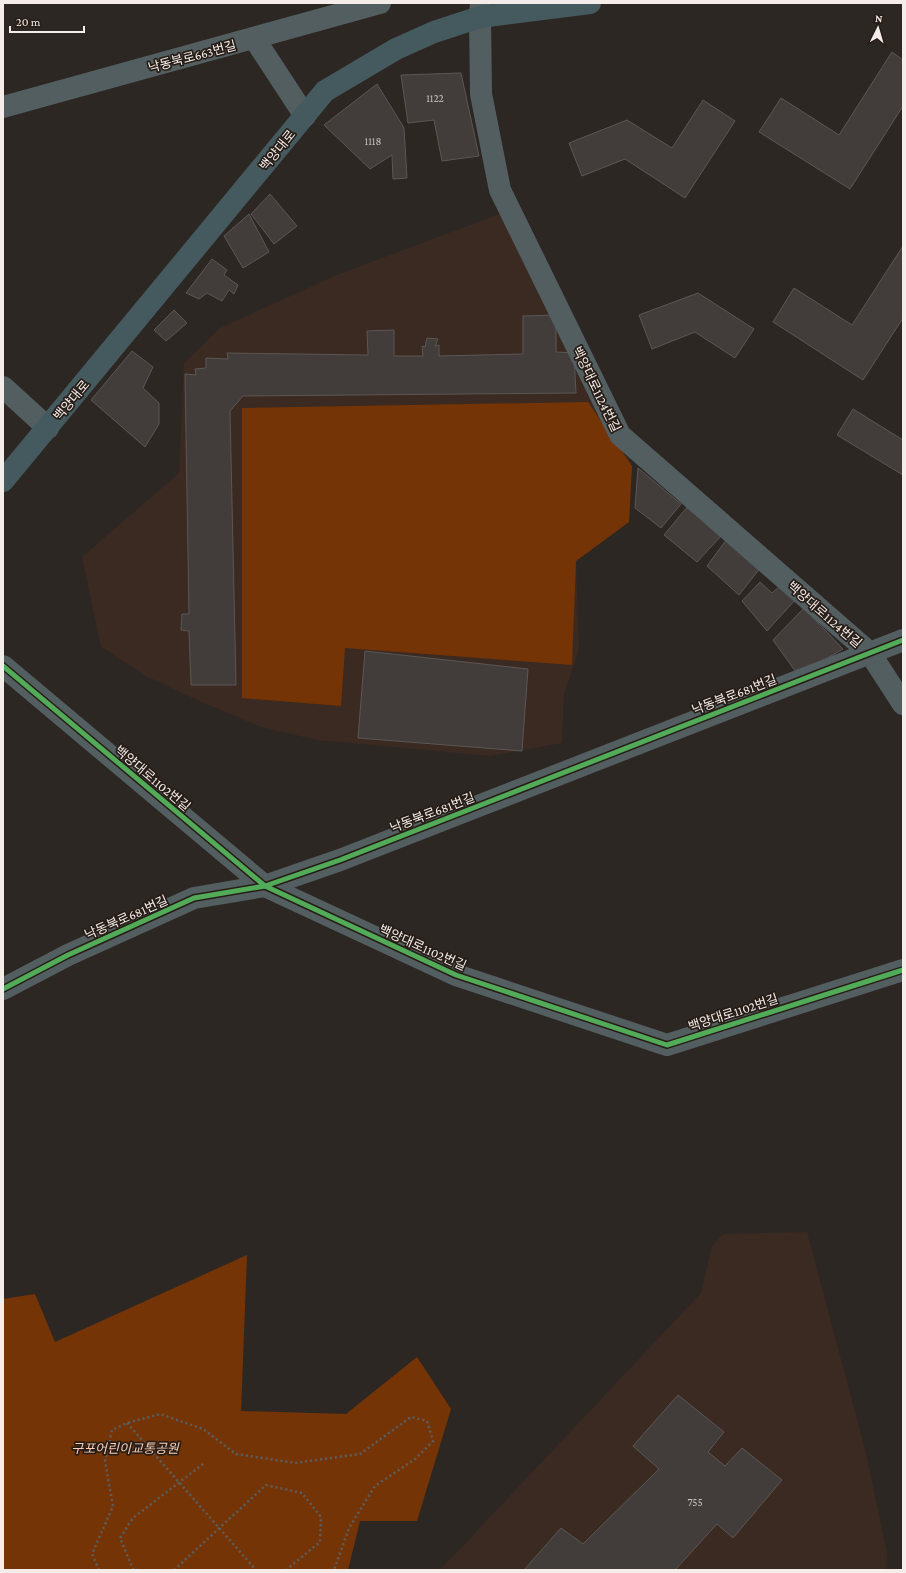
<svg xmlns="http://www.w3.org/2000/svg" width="906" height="1573" viewBox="0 0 906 1573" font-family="'Crimson Pro','Noto Sans KR',serif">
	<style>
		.built { fill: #3a2a22 }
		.green { fill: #753405 }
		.building { fill: #423d3a; stroke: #5c5754 }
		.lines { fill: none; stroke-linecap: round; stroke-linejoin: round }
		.path { stroke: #5a6061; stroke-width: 2.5; stroke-dasharray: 2 3; stroke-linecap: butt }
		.minor { stroke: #535e61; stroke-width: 22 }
		.major { stroke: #455a5f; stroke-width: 22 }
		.cycleway-casing { stroke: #271d17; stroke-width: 8 }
		.cycleway { stroke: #51ab58; stroke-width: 5 }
		.labels { text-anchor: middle; stroke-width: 3.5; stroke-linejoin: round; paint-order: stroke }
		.number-label { font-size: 11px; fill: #c8c1bd }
		.street-label { font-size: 13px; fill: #f5ede9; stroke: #271d17 }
		.park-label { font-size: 13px; font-style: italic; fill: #fdceb7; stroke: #271d17 }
	</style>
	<rect width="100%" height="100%" fill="#2d2724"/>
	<g class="built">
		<polygon points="510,210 542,287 632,466 629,522 576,561 579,649 564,694 562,743 490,756 317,740 261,727 197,700 148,677 101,647 82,557 179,473 184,363 220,328 339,274"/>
		<polygon points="807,1232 866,1453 887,1553 886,1570 440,1570 701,1293 712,1246 723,1234"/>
	</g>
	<g class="green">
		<polygon points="588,402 632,466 629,522 576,561 572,665 345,648 341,706 242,698 242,408"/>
		<polygon points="247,1255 241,1411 346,1414 417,1357 451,1409 417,1521 360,1521 348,1570 3,1570 3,1299 35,1294 55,1342"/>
	</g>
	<g class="building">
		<polygon points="892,52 903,60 903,106 850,189 759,132 781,98 839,135"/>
		<polygon points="461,73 479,156 442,161 434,120 408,123 401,75"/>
		<polygon points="377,84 404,128 407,178 393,179 392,155 370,169 324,125"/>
		<polygon points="703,100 735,121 685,198 625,159 582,176 569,143 627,120 672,148"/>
		<polygon points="270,194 297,226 274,244 251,214"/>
		<polygon points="249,214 269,252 243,268 224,236"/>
		<polygon points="903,246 903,318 863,380 773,322 794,288 852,325"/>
		<polygon points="212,259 227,270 224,275 238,285 234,294 229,290 222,301 207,293 199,299 186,293"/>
		<polygon points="698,293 754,329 735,358 695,332 652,349 639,315"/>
		<polygon points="174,310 187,323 166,341 154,330"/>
		<polygon points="556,315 556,352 574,353 576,393 243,396 230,411 236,685 191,685 189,631 181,630 182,614 189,614 185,374 196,375 195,369 206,368 206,358 228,359 227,353 368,355 367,331 394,330 394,356 423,356 422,346 425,347 427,338 438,339 435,346 439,345 439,356 523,354 523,316"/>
		<polygon points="132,351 153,367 143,388 159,403 159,424 145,447 91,400"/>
		<polygon points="853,409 903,440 903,475 837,435"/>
		<polygon points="638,468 681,504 661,528 635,508"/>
		<polygon points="688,506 722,535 697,562 664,535"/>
		<polygon points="727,539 761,567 739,595 707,566"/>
		<polygon points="760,582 772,593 781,585 796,599 767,631 742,601"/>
		<polygon points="804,608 843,649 798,675 773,640"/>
		<polygon points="365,651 528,669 522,751 358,738"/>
		<polygon points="678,1395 724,1432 708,1452 725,1466 742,1448 782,1480 733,1538 717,1524 675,1570 524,1570 561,1528 583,1544 659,1469 633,1446"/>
	</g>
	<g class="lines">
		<g class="path">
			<polyline points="127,1423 256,1570"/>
			<polyline points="99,1570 92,1554 113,1506 105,1461 112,1430 127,1423 160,1414 203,1429 236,1454 295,1463 360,1454 411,1417 427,1421 433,1441 415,1459 375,1486 349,1528 334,1570"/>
			<polyline points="139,1570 133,1569 120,1538 133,1518 203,1464"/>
			<polyline points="174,1570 266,1485 302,1493 321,1517 320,1542 286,1570"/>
		</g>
		<g class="minor">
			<polyline points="481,3 480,17 481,94 500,190 620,435 870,653 903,704"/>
			<polyline points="254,38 305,116"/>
			<polyline points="3,107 380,3"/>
			<polyline points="3,387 48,428"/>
			<polyline points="3,666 265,886 456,975 667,1045 903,970"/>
			<polyline points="3,989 68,955 194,898 265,886 340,860 903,640"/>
		</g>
		<polyline class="major" points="3,481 325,91 396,49 434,32 480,17 590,3"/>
		<g class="cycleway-casing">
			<g id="cycleway">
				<polyline points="3,666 265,886 456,975 667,1045 903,970"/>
				<polyline points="3,989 68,955 194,898 265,886 340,860 903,640"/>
			</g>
		</g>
		<use href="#cycleway" class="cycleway"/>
	</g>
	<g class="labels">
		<g class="number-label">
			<text x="435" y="102">1122</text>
			<text x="373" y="145">1118</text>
			<text x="695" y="1506">755</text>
		</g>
		<g class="street-label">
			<text transform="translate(192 56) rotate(-15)" y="5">낙동북로663번길</text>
			<text transform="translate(277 150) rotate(-51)" y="5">백양대로</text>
			<text transform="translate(597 389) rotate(64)" y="5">백양대로1124번길</text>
			<text transform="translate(71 400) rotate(-50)" y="5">백양대로</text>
			<text transform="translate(825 614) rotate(41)" y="5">백양대로1124번길</text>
			<text transform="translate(734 694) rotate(-21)" y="5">낙동북로681번길</text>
			<text transform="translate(153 778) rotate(40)" y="5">백양대로1102번길</text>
			<text transform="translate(432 812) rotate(-21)" y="5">낙동북로681번길</text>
			<text transform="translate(126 917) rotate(-24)" y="5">낙동북로681번길</text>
			<text transform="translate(423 947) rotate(24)" y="5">백양대로1102번길</text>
			<text transform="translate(733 1012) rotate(-18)" y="5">백양대로1102번길</text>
		</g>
		<g class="park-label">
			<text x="125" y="1453">구포어린이교통공원</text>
		</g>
	</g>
	<rect width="906" height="1573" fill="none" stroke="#f5ede9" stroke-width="8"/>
	<g transform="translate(878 28) rotate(5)" stroke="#271d17" stroke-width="3" paint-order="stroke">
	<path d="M0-3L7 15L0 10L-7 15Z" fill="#f5ede9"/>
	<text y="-6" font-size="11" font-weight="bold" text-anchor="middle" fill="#f5ede9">N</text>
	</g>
	<path d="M10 26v6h74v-6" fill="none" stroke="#f5ede9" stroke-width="2"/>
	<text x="16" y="26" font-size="12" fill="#f5ede9" stroke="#271d17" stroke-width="3" paint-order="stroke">20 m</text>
</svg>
